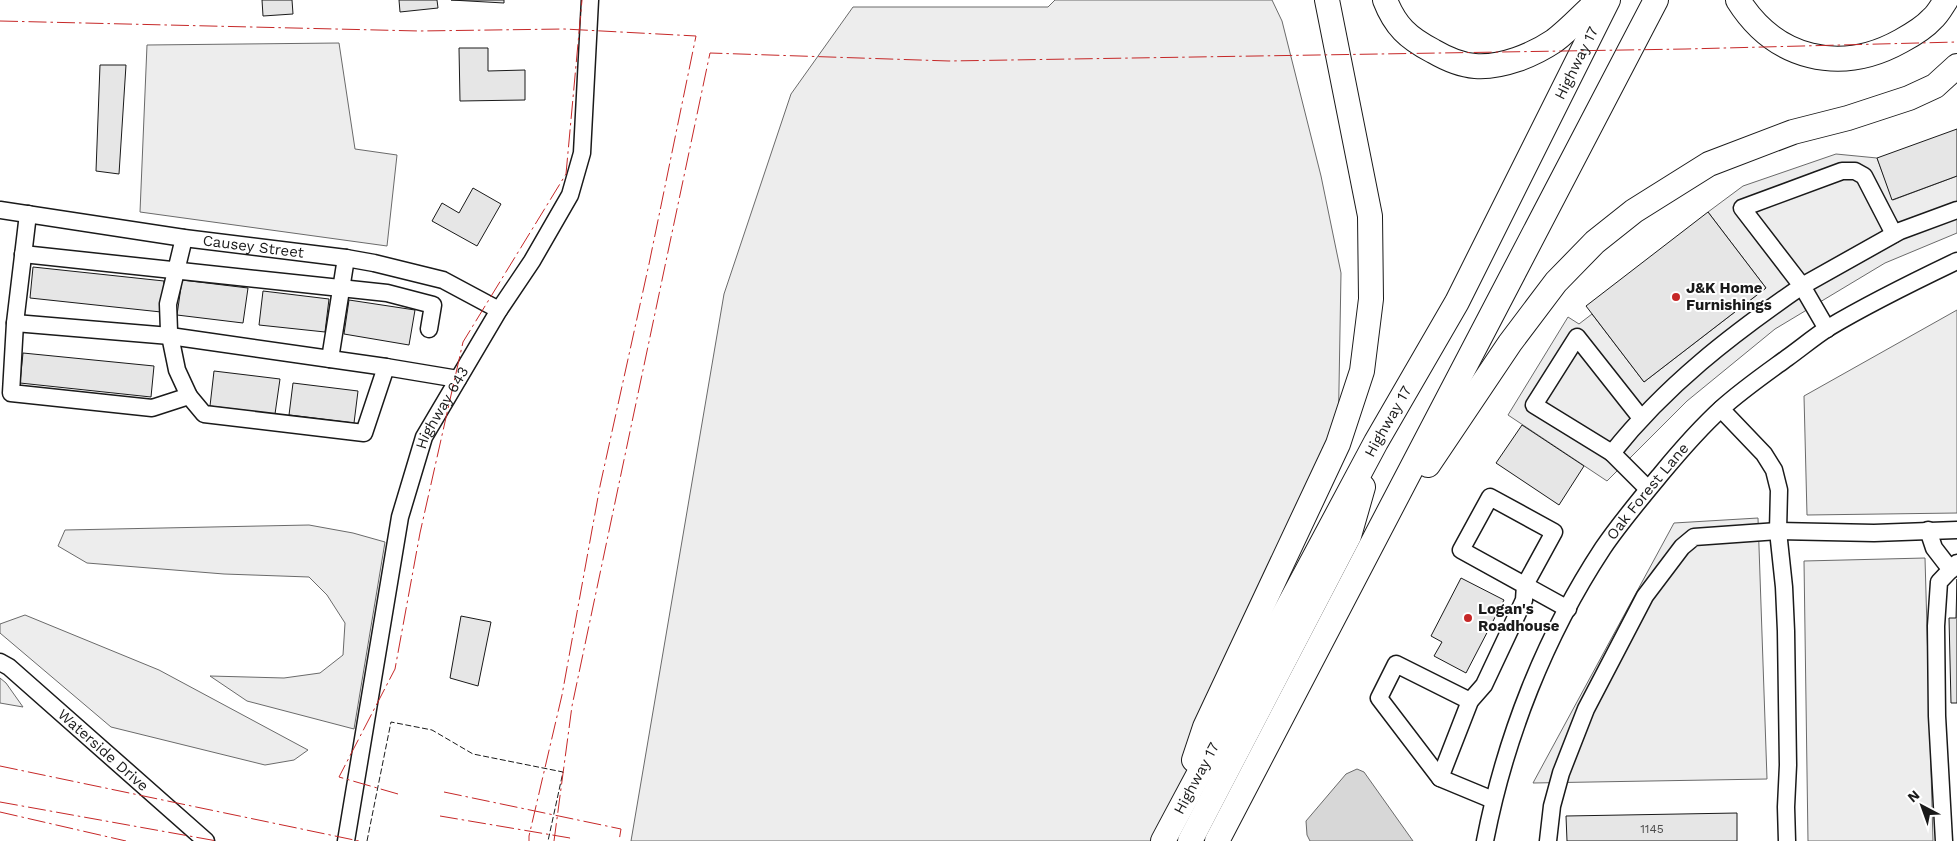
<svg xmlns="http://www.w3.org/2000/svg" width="1957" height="841" viewBox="0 0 1957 841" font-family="'Work Sans',sans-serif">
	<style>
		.built { fill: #ededed; stroke: #6a6a6a }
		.water { fill: #d7d7d7; stroke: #6a6a6a }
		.building { fill: #e6e6e6; stroke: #1a1a1a }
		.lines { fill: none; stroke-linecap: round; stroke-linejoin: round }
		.minor-casing { stroke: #1a1a1a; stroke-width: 19 }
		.highway-casing { stroke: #1a1a1a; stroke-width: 26 }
		.minor { stroke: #fff; stroke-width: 16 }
		.highway { stroke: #fff; stroke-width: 24 }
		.fence { stroke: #1a1a1a; stroke-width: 1; stroke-dasharray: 6 2.5; stroke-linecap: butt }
		.power { stroke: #c62828; stroke-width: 1; stroke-dasharray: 18 4 2.5 4; stroke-linecap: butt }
		.poi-dot { fill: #c62828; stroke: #fff; stroke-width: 2 }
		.labels { text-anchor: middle; stroke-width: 4; stroke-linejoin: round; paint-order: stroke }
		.number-label { font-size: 12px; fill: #4d4d4d }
		.street-label { font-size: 15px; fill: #1a1a1a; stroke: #fff }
		.poi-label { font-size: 15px; font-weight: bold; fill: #1a1a1a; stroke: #fff; text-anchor: start }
	</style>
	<rect width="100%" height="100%" fill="#fff"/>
	<g class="built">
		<polygon points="1055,0 1272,0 1282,21 1321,176 1341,273 1338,444 1173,823 1156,841 631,841 724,294 791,94 853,7 1048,7"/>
		<polygon points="339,43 355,149 397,155 387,246 140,212 147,45"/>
		<polygon points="1836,154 1877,158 1893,200 1957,176 1957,233 1885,263 1775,329 1687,401 1607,481 1508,415 1568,317 1579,324 1592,314 1644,382 1766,288 1708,212 1743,186"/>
		<polygon points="1957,310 1957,513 1807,515 1804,396"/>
		<polygon points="1758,518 1767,779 1533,783 1674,523"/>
		<polygon points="309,525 353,533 385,542 354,729 247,701 210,676 284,678 320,673 343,655 345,623 327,595 309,577 224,574 87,563 58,546 65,530"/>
		<polygon points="1925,558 1933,841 1808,841 1804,561"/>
		<polygon points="25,615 159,670 308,750 294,760 265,765 111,727 0,633 0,624"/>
		<polygon points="0,678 6,683 23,707 0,703"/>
	</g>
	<polygon class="water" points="1357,769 1364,772 1413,841 1310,841 1307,835 1306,821 1346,774"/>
	<g class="building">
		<polygon points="262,0 292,0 293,14 263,16"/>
		<polygon points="399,0 437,0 438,8 400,12"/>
		<polygon points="451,0 504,0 504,3"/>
		<polygon points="459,48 488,48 488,71 525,70 525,100 460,101"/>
		<polygon points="100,65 126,65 119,174 96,171"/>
		<polygon points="1957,129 1957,176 1892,200 1877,158"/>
		<polygon points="473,188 501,204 477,246 432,221 442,203 459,213"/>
		<polygon points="1708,212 1766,288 1644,382 1586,306"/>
		<polygon points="33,267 164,281 161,312 30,298"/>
		<polygon points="182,280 248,288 243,323 177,315"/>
		<polygon points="263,291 329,299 325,332 259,325"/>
		<polygon points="349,300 415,310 409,345 344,334"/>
		<polygon points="23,353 154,366 151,397 20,383"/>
		<polygon points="214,371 280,379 275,414 210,406"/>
		<polygon points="293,383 358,391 354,423 289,415"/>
		<polygon points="1522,425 1584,466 1559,505 1496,463"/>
		<polygon points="1461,578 1504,600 1466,673 1434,656 1442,642 1431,636"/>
		<polygon points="1957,579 1957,703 1951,703 1949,618 1956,618"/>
		<polygon points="461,616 491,622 478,686 450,678"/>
		<polygon points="1737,813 1737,841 1567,841 1566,816"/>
	</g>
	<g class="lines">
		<g class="minor-casing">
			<g id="minor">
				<path id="s1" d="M 0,210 L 184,238 L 346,258 L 374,263 L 443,280 L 499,310"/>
				<polyline points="28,214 15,323 11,393 152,408 189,396"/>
				<polyline points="184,238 168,304 169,331 177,370 189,396 204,414 364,433 386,367 458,379"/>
				<polyline points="23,254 387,293 433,305 429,329"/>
				<polyline points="15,323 170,336 386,367"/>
				<polyline points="1827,329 1802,286 1900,231 1957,210"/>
				<polyline points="330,359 346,258"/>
				<polyline points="1721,409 1764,454 1774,470 1779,490 1778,531 1784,587 1786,631 1788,765 1786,807 1787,841"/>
				<polyline points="1612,453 1534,405 1577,337 1641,418"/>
				<path d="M 1648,489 L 1612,453 C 1666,385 1731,335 1802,286 L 1742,208 L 1842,171 L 1855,171 L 1864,176 L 1894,234"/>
				<polyline points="1928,530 1934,548 1951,570"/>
				<path id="s2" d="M 0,662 L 9,667 L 206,841"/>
				<polyline points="1470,701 1396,664 1379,698 1440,778 1493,800"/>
				<polyline points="1440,778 1470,701 1484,685 1524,600 1525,585 1554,532 1490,497 1461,550 1568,609"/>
				<path id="s3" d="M 346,841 L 400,517 L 424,437 L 499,310 L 532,261 L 570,195 L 582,153 L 590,0"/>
				<path id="s4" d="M 1485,841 C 1505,738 1545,636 1603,548 C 1620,523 1641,498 1661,474 C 1680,451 1700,428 1722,408 C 1742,390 1765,374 1787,358 C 1801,348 1814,337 1828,328 C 1870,303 1913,282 1957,261"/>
				<polyline points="1548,841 1552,806 1561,773 1586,709 1645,596 1682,547 1694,537 1778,531 1874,533 1957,530"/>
				<polyline points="1944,841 1937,716 1936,626 1939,582 1957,563"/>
			</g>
		</g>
		<g class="highway-casing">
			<g id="highway">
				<path d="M 1385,0 C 1395,26 1408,38 1433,51 C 1445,58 1461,65 1475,66 C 1502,68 1533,55 1554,41 C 1570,29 1584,13 1599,0"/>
				<path d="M 1738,0 C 1775,59 1840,75 1901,41 C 1912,35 1924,28 1932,19 C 1938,14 1942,6 1946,0"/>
				<polyline points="1428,465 1510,343 1556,282 1595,242 1634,211 1709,164 1793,132 1848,118 1909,98 1935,86 1957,66"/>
				<polyline points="1194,760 1205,727 1338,444 1362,371 1371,299 1370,216 1327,0"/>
				<path id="s5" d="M 1163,841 L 1376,442 L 1457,302 L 1608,0"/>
				<polyline points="1190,841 1349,536 1363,487"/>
				<polyline points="1217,841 1656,0"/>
			</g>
		</g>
		<use href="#minor" class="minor"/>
		<use href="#highway" class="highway"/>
		<polyline class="fence" points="367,841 391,722 432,730 473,754 563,772 548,841"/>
		<g class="power">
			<polyline points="0,21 419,31 564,29 696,36 649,264 600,486 562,695 529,836 529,841"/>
			<polyline points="0,766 359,841"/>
			<polyline points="444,792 621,829 619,841"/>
			<polyline points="398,794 339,777 395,669 420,533 463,342 566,174 582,0"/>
			<polyline points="0,802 217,841"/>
			<polyline points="0,812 126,841"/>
			<polyline points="440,816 570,838 569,841"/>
			<polyline points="554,841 572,706 710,53 949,61 1686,49 1957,42"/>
		</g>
	</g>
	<g class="poi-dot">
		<circle cx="1676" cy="297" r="5"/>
		<circle cx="1468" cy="618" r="5"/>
	</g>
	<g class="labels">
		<g class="number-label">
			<text x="1652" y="833">1145</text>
		</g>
		<g class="street-label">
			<text dy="5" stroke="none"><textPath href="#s5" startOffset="881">Highway 17</textPath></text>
			<text dy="5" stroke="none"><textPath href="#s1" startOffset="256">Causey Street</textPath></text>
			<text dy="5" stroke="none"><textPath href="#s3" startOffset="446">Highway 643</textPath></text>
			<text dy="5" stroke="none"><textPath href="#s5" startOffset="476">Highway 17</textPath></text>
			<text dy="5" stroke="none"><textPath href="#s4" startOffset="390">Oak Forest Lane</textPath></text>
			<text dy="5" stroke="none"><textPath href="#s2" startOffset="136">Waterside Drive</textPath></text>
			<text dy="5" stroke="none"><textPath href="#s5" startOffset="71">Highway 17</textPath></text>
		</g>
		<g class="poi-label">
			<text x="1686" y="293">J&amp;K Home<tspan x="1686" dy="17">Furnishings</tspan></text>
			<text x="1478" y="614">Logan's<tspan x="1478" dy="17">Roadhouse</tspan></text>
		</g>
	</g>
	<g transform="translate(1922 806) rotate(319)" stroke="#ffffff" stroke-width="4" paint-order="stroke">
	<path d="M0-4L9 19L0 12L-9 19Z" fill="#1a1a1a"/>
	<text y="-8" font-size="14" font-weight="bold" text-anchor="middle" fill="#1a1a1a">N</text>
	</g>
</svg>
